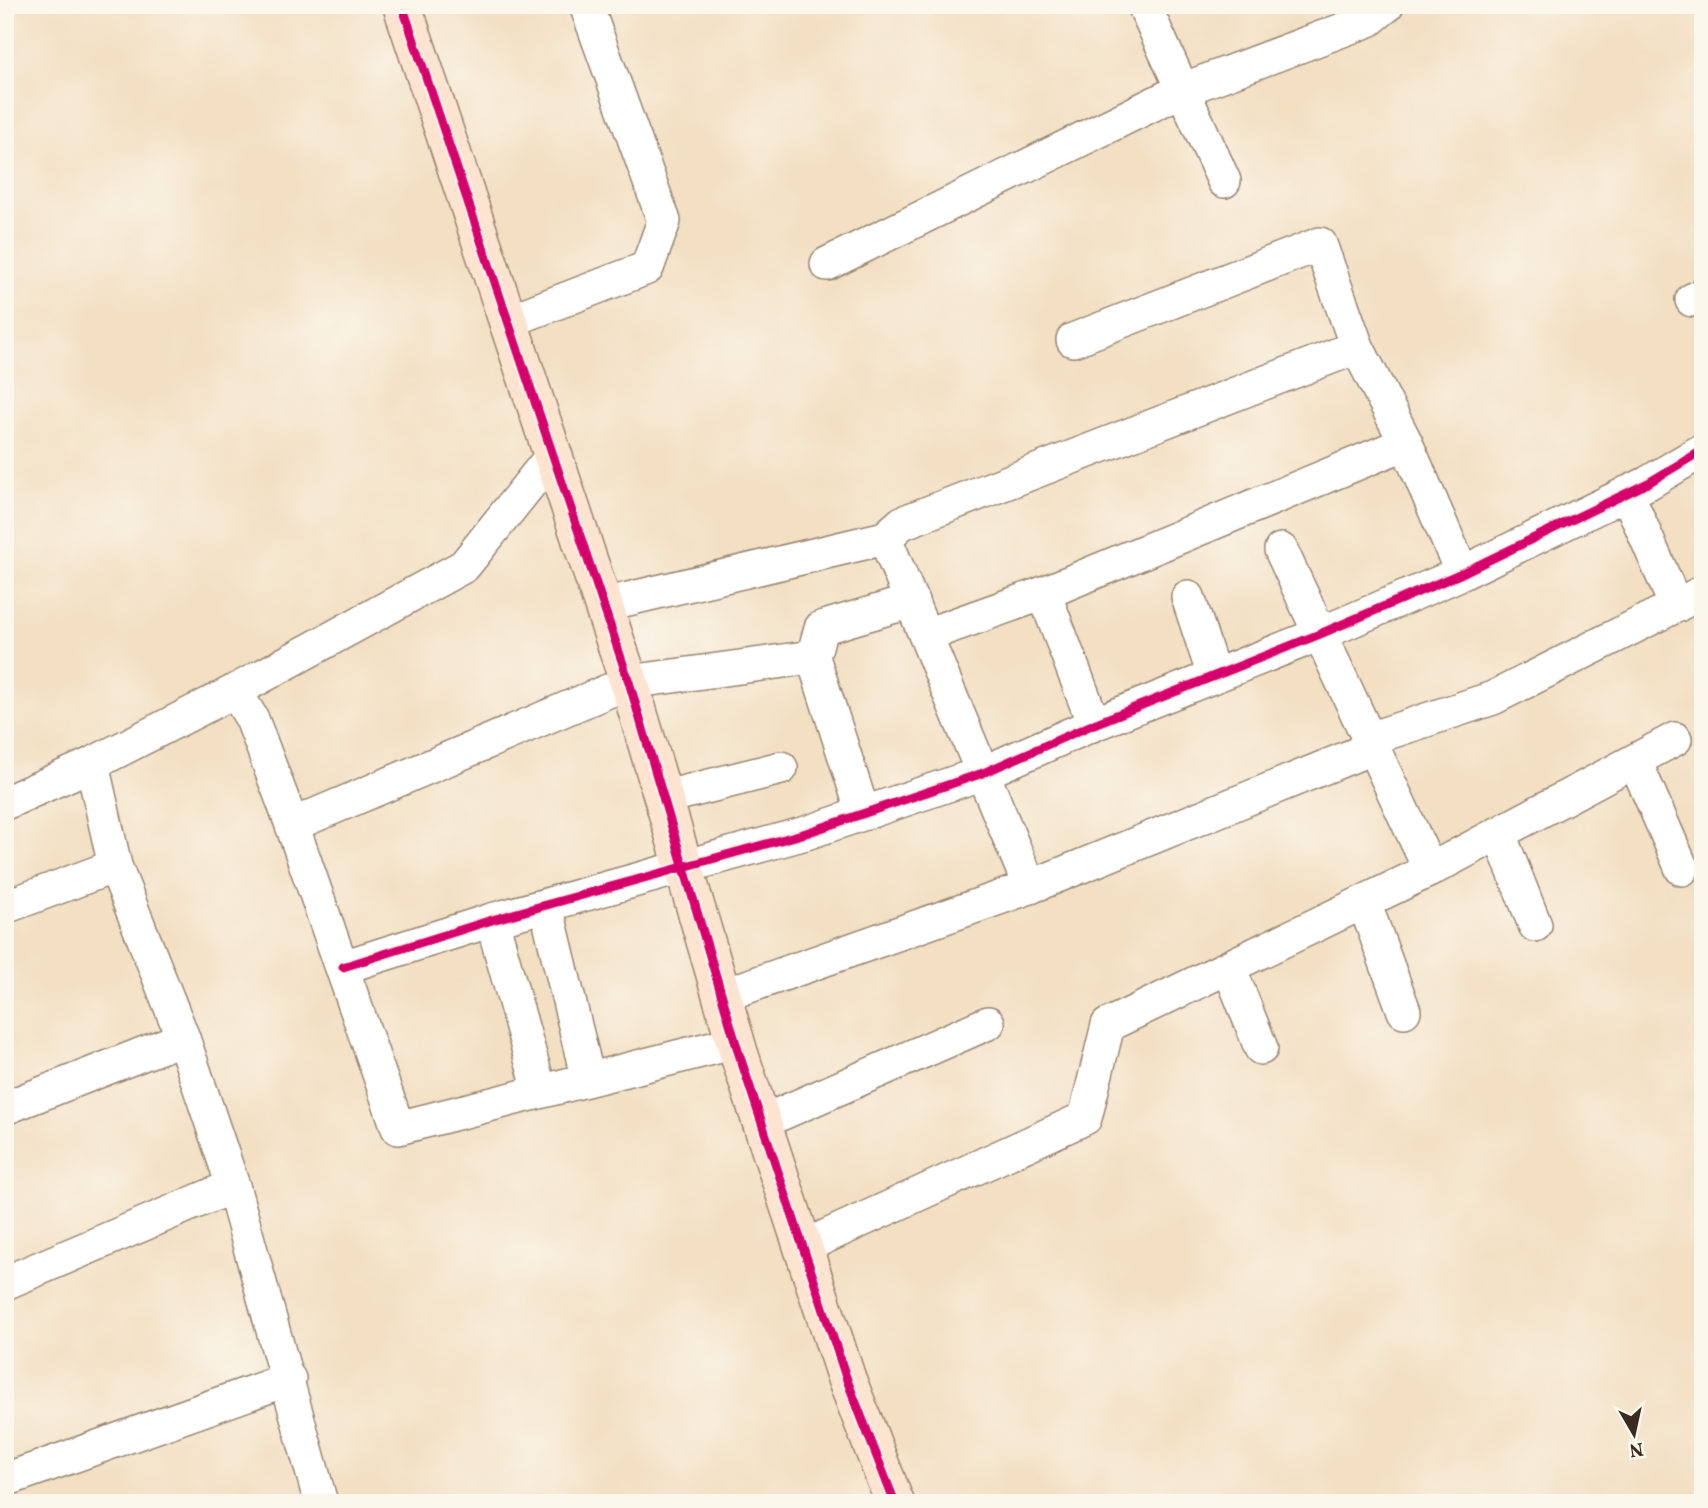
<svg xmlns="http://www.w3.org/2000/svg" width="1708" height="1508" viewBox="0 0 1708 1508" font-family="Vollkorn,serif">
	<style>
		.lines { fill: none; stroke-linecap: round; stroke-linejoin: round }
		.street-casing { stroke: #978470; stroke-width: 36 }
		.secondary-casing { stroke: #978470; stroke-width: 41 }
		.street { stroke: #fff; stroke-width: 33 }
		.secondary { stroke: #fde4d1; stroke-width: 38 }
		.cycleway-casing { stroke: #fbf7ec; stroke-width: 13 }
		.cycleway { stroke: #d6006c; stroke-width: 9 }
	</style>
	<rect width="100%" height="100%" fill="#fbf7ec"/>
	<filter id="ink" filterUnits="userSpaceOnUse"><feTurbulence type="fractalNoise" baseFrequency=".0143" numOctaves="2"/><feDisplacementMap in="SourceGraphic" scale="14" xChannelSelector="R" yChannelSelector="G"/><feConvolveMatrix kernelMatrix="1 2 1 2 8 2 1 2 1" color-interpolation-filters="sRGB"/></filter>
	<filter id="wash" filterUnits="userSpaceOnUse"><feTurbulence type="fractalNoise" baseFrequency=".00686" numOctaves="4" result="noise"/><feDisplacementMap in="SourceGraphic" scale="28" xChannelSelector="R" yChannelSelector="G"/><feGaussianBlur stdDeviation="1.57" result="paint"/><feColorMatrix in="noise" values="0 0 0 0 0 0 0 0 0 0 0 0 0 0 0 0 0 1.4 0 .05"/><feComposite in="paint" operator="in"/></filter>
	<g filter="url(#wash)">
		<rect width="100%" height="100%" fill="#f3dfc2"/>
	</g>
	<g filter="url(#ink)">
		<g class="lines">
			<g class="street-casing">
				<g id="street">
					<polyline points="1144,5 1224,181"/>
					<polyline points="827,264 1182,90 1369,20 1387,5"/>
					<polyline points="1692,300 1703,295"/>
					<polyline points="506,322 647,268 664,221 586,5"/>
					<polyline points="1073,340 1320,244 1357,347 1406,443 1462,573"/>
					<polyline points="1627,493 1676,606"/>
					<polyline points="885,538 1030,887"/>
					<polyline points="1281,550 1430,870"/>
					<polyline points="1044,593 1094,724"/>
					<polyline points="1188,597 1214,676"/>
					<polyline points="603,605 885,538 902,523 1357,347"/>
					<polyline points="926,635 1044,593 1406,443"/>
					<polyline points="235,691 252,719 292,825 398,1128 736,1042"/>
					<polyline points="1635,761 1682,869"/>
					<polyline points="92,764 115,866 183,1038 233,1186 321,1503"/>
					<polyline points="662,798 781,768"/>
					<polyline points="5,803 92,764 235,691 464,566 552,456"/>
					<polyline points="863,813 813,657 821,628 912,601"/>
					<polyline points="292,825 629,682 813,657"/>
					<polyline points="1499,834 1535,925"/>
					<polyline points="1364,902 1404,1011"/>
					<polyline points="546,906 588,1079"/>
					<polyline points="5,907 115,866"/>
					<polyline points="492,920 540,1091"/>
					<polyline points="343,967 492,920 806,833 983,773 1094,724 1320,634 1462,573 1648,483 1703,450"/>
					<polyline points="1229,967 1261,1048"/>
					<polyline points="721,996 1030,887 1357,754 1378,736 1493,698 1703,592"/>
					<polyline points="5,1108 183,1038"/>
					<polyline points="762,1122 988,1023"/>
					<polyline points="803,1247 1085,1118 1108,1025 1430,870 1675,739"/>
					<polyline points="5,1283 233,1186"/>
					<polyline points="5,1480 289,1379"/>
				</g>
			</g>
			<g class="secondary-casing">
				<polyline id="secondary" points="402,5 629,682 739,1054 847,1380 895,1503"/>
			</g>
			<use href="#street" class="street"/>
			<use href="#secondary" class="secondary"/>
			<g class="cycleway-casing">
				<g id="cycleway">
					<polyline points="402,5 629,682 739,1054 847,1380 895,1503"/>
					<polyline points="343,967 492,920 806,833 983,773 1094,724 1320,634 1462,573 1648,483 1703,450"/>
				</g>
			</g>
			<use href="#cycleway" class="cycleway"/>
		</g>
	</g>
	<rect width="1708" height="1508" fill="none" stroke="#fbf7ec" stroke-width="28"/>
	<g transform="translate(1634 1434) rotate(171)" stroke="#fbf7ec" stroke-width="5" paint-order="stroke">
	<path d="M0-5L12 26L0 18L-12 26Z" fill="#3b2a1e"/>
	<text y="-10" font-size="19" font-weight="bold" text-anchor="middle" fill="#3b2a1e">N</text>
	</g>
</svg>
